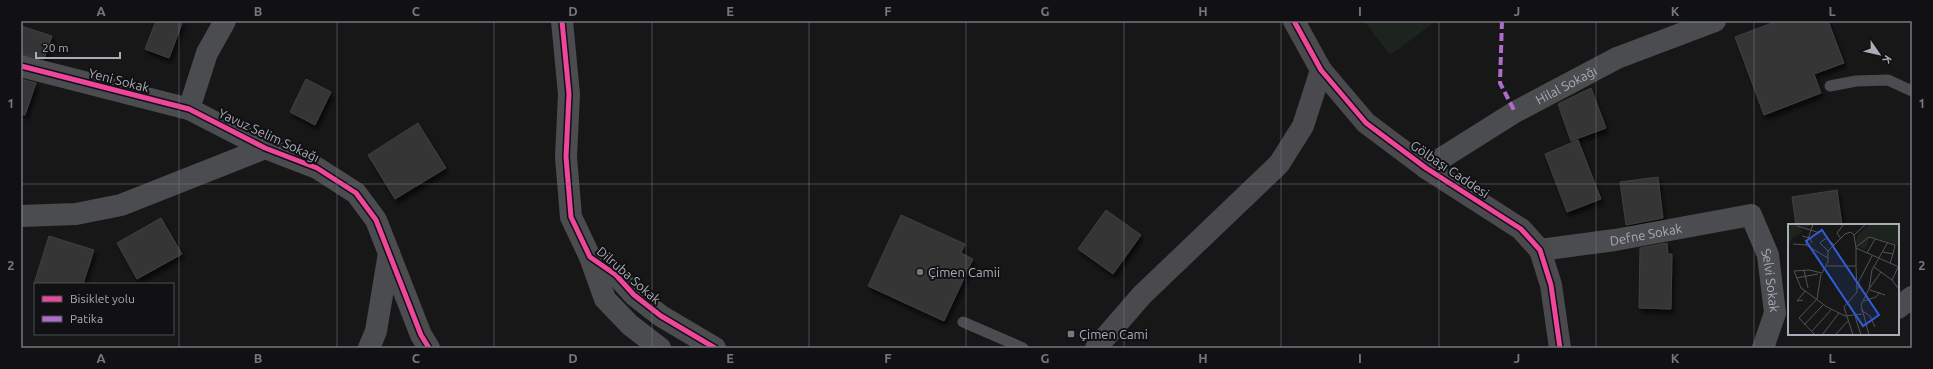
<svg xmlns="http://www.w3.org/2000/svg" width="1933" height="369" viewBox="0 0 1933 369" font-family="Ubuntu,sans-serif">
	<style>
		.pitch { fill: #1d241e }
		.building { fill: #353536; stroke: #3f4043; filter: url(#shadow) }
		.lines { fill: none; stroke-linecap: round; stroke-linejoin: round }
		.lane { stroke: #4b4c50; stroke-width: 11 }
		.street { stroke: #4b4c50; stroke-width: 22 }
		.secondary { stroke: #4a4a4e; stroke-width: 22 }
		.quiet { stroke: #b06ccc; stroke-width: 4; stroke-dasharray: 8 4; stroke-linecap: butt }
		.cycleway-casing { stroke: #111113; stroke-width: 8 }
		.cycleway { stroke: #ed469a; stroke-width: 5 }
		.grid { fill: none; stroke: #757880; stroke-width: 1; stroke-opacity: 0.55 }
		.poi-dot { fill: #757880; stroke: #111113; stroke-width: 1.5 }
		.labels { text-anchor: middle; stroke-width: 4; stroke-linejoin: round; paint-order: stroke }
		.street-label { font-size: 13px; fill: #a8adb8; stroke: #111113 }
		.poi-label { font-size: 13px; fill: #a8adb8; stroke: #111113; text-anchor: start }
		.inset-road { fill: none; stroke: #515357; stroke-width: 1 }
		.view { fill: #325cd3; fill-opacity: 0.15; stroke: #325cd3; stroke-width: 2 }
		.inset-edge { fill: none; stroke: #a8adb8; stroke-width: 2 }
		.neatline { fill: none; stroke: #757880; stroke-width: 1.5 }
		.grid-label { font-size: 13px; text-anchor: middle; font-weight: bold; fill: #757880 }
	</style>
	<defs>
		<filter id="shadow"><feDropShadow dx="2.5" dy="4.5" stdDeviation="2" flood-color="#0009"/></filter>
	</defs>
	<rect width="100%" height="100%" fill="#171717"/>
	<polygon class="pitch" points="1364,21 1436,21 1390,55"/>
	<g class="building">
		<polygon points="156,21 183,21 169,58 145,49"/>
		<polygon points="1777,21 1828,21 1844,63 1814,74 1821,93 1764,115 1735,37"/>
		<polygon points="21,26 52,36 44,59 21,54"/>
		<polygon points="21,79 36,83 25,115 21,114"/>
		<polygon points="306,79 331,92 315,125 290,112"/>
		<polygon points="1591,88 1606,128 1571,141 1558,104"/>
		<polygon points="418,123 446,168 395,199 368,155"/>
		<polygon points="1578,140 1601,199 1567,212 1545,154"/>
		<polygon points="1658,177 1663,218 1626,225 1620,182"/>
		<polygon points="1837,190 1842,225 1796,225 1792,197"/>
		<polygon points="1106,210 1141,235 1113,274 1078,249"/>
		<polygon points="901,215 965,244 961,253 973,259 944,321 868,286"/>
		<polygon points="161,218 182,254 137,279 117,243"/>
		<polygon points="49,236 94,250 83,284 34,284"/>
		<polygon points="1667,243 1668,254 1672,254 1671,309 1639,308 1640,248"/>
	</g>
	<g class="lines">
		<g class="lane">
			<polyline points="1830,86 1856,81 1888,80 1912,91"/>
			<polyline points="963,322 1023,348"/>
		</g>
		<g class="street">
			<polyline points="562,21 569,94 566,157 571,217 590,257 616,275 634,295 661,316 715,348"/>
			<polyline points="21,66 189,109 265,148 317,168 356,193 376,220 421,335 429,348"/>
			<polyline points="189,109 207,53 225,21"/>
			<path id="s1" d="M 1426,168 L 1515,112 L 1617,58 L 1715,21"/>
			<polyline points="21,216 76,214 121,205 265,148"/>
			<path id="s2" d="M 1540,250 L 1615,240 L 1751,215 L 1768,255 L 1775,313 L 1763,348"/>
			<polyline points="590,257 605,299 630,325 660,348"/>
			<polyline points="1898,308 1912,297"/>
			<polyline points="369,348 376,331 389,253"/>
		</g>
		<g class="secondary">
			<polyline points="1294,21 1321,70 1366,123 1426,168 1521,229 1540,250 1551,285 1560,348"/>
			<polyline points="1096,348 1142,295 1279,164 1303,126 1321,70"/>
		</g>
		<polyline class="quiet" points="1502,21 1500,83 1515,112"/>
		<g class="cycleway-casing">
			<g id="cycleway">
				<polyline points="562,21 569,94 566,157 571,217 590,257 616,275 634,295 661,316 715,348"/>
				<polyline points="1294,21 1321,70 1366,123 1426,168 1521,229 1540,250 1551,285 1560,348"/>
				<polyline points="21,66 189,109 265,148 317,168 356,193 376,220 421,335 429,348"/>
			</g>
		</g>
		<use href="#cycleway" class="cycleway"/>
	</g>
	<path class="grid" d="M 179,21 L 179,348M 337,21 L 337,348M 494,21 L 494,348M 652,21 L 652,348M 809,21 L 809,348M 966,21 L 966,348M 1124,21 L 1124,348M 1281,21 L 1281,348M 1439,21 L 1439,348M 1596,21 L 1596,348M 1754,21 L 1754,348M 21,184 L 1912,184"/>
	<g class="poi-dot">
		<circle cx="920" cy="272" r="4"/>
		<rect x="1067" y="330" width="8" height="8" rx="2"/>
	</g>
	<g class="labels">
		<g class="street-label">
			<text transform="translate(119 80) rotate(14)" y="5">Yeni Sokak</text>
			<text dy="5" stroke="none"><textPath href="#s1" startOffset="163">Hilal Sokağı</textPath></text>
			<text transform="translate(269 135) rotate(25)" y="5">Yavuz Selim Sokağı</text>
			<text transform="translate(1450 169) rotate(34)" y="5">Gölbaşı Caddesi</text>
			<text dy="5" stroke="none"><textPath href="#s2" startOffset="107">Defne Sokak</textPath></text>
			<text transform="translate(629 275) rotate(41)" y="5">Dilruba Sokak</text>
			<text dy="5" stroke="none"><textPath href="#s2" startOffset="283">Selvi Sokak</textPath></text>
		</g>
		<g class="poi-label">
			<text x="928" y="277">Çimen Camii</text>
			<text x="1079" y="339">Çimen Cami</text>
		</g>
	</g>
	<g transform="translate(1788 224)">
		<rect width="111" height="111" fill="#171717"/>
		<path d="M 0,0 L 22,0 L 20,4 L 10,1 L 14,8 L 4,14 L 1,20 ZM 82,0 L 111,0 L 111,23 L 103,18 L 87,14 L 81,14 L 78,26 L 68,21 L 69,12 Z" fill="#1d241e"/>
		<path class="inset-road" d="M 9,2 L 32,9M 66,11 L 78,0M 14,12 L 22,14 L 24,19M 53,15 L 49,9 L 56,0M 5,20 L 18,21 L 40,34M 18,21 L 25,0M 68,23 L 81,13 L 107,21 L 105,30M 40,27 L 32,19 L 34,17 L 39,14 L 46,21M 95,28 L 105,30 L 102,39M 79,29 L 87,15M 39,42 L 68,42 L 68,24M 86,43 L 104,56 L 111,65M 16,46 L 20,64M 8,54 L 30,50M 104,56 L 110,43M 70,65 L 71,57 L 84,32M 81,65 L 93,48M 82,66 L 97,71M 15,76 L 9,77 L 17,67M 76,77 L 88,73 L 92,68M 73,86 L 82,92 L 87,103M 74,90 L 57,92 L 39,83 L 13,64 L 6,47 L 21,46 L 34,49 L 40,38 L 40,27 L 57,10 L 63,8 L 66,11 L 68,24 L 111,43M 67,92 L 73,111M 16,101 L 35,81M 24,107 L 43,86M 27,111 L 11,94 L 29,75 L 33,50M 34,111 L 51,89M 47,111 L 60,97M 65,111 L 56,83 L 69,68 L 68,42M 81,111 L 73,81 L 81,65 L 84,46 L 100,18"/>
		<path class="view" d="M 34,6 L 91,91 L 75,102 L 18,17 Z"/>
		<rect width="111" height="111" class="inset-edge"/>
	</g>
	<rect width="1933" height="369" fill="none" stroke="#111113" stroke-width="44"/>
	<rect x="34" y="283" width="140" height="52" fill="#111113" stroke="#4d4f55"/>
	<rect x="42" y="296" width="20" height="6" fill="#ed469a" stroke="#4d4f55"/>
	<text x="70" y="303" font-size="12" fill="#a8adb8">Bisiklet yolu</text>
	<rect x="42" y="316" width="20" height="6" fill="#b06ccc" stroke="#4d4f55"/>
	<text x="70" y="323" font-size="12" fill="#a8adb8">Patika</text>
	<g transform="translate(1879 54) rotate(124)" stroke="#111113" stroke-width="3" paint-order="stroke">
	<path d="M0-3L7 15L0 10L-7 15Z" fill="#a8adb8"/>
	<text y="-6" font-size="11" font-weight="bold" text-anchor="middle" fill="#a8adb8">K</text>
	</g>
	<path d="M36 52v6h84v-6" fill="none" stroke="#a8adb8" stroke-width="2"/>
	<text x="42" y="52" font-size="12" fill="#a8adb8" stroke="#111113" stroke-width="3" paint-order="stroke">20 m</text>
	<rect x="22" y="22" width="1889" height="325" class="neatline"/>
	<g class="grid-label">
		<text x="101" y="16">A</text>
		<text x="258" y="16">B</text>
		<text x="416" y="16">C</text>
		<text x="573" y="16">D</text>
		<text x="730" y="16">E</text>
		<text x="888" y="16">F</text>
		<text x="1045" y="16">G</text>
		<text x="1203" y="16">H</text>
		<text x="1360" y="16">I</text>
		<text x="1517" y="16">J</text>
		<text x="1675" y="16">K</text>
		<text x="1832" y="16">L</text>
		<text x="11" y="108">1</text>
		<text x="1922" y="108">1</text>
		<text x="11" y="270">2</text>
		<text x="1922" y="270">2</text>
		<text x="101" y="363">A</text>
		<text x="258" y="363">B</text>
		<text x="416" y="363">C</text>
		<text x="573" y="363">D</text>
		<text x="730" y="363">E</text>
		<text x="888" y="363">F</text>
		<text x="1045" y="363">G</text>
		<text x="1203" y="363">H</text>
		<text x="1360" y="363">I</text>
		<text x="1517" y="363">J</text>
		<text x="1675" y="363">K</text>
		<text x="1832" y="363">L</text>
	</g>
</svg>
